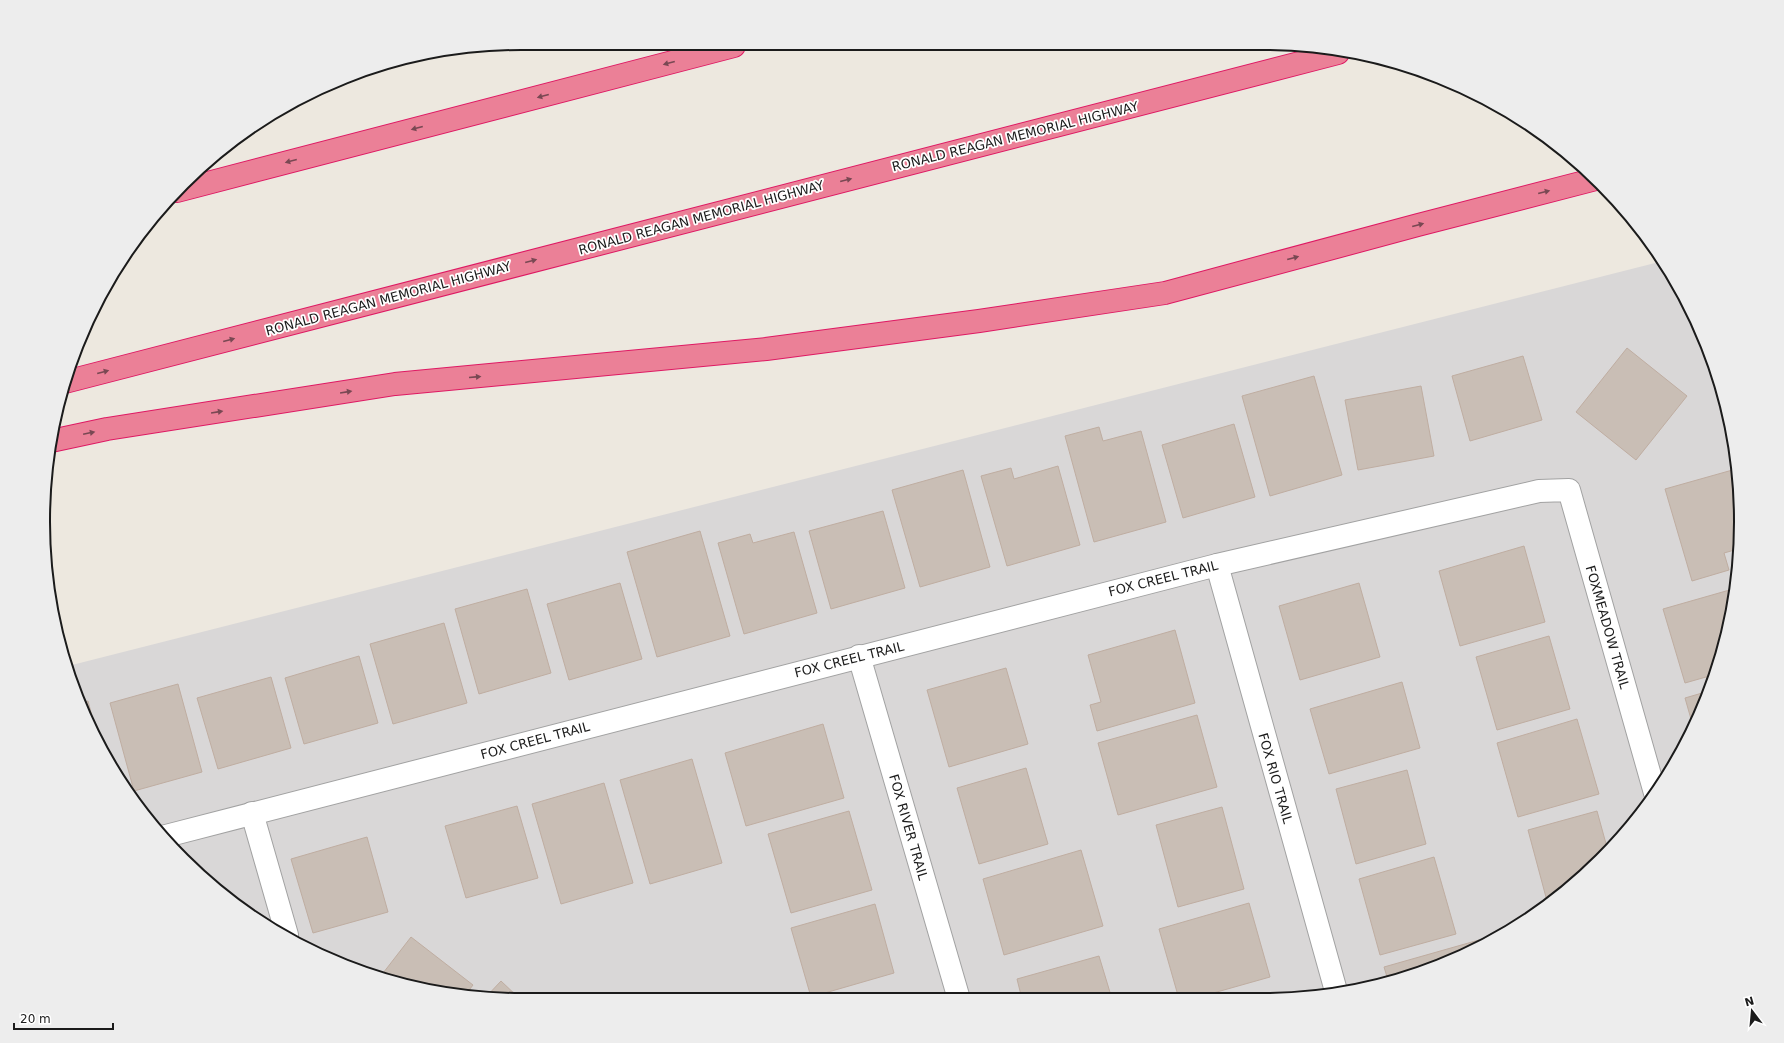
<svg xmlns="http://www.w3.org/2000/svg" width="1784" height="1043" viewBox="0 0 1784 1043" font-family="'DejaVu Sans',sans-serif">
	<style>
		.residential { fill: #d9d7d7 }
		.building { fill: #c9beb5; stroke: #bfada1 }
		.lines { fill: none; stroke-linecap: round; stroke-linejoin: round }
		.minor-casing { stroke: #a2a2a2; stroke-width: 24 }
		.motorway-casing { stroke: #de1963; stroke-width: 24 }
		.minor { stroke: #fff; stroke-width: 22 }
		.motorway { stroke: #eb8097; stroke-width: 22 }
		.oneway { fill: #794853 }
		.labels { text-anchor: middle; stroke-width: 3.5; stroke-linejoin: round; paint-order: stroke }
		.street-label { font-size: 13px; fill: #1b1b1b; stroke: #fff }
		.rim { fill: none; stroke: #1b1b1b; stroke-width: 2 }
	</style>
	<rect width="100%" height="100%" fill="#ede8df"/>
	<polygon class="residential" points="1663,261 1704,338 1732,428 1741,521 1732,615 1705,704 1660,787 1601,860 1502,936 1416,975 1294,999 490,999 368,975 256,919 162,837 107,761 79,704 68,666"/>
	<g class="building">
		<polygon points="1627,348 1687,396 1636,460 1576,412"/>
		<polygon points="1523,356 1542,420 1470,441 1452,376"/>
		<polygon points="1314,376 1342,475 1270,496 1242,396"/>
		<polygon points="1421,386 1434,456 1358,470 1345,400"/>
		<polygon points="1234,424 1255,497 1183,518 1162,445"/>
		<polygon points="1099,427 1103,441 1141,431 1166,522 1094,542 1065,436"/>
		<polygon points="1058,466 1080,545 1007,566 981,476 1011,468 1014,479"/>
		<polygon points="1736,469 1741,521 1738,549 1724,553 1729,570 1692,581 1665,489"/>
		<polygon points="963,470 990,567 920,587 892,490"/>
		<polygon points="883,511 905,588 831,609 809,531"/>
		<polygon points="700,531 730,636 657,657 627,552"/>
		<polygon points="794,532 817,613 744,634 718,543 750,534 753,543"/>
		<polygon points="1524,546 1545,622 1460,646 1439,571"/>
		<polygon points="620,583 642,659 569,680 547,604"/>
		<polygon points="1359,583 1380,657 1300,680 1279,606"/>
		<polygon points="527,589 551,673 479,694 455,609"/>
		<polygon points="1733,589 1732,615 1713,675 1685,683 1663,609"/>
		<polygon points="444,623 467,703 393,724 370,644"/>
		<polygon points="1175,630 1195,703 1097,731 1090,705 1101,702 1088,655"/>
		<polygon points="1549,636 1570,709 1497,730 1476,657"/>
		<polygon points="359,656 378,723 304,744 285,678"/>
		<polygon points="1006,668 1028,744 949,767 927,690"/>
		<polygon points="271,677 291,748 218,769 197,698"/>
		<polygon points="1402,682 1420,748 1329,774 1310,709"/>
		<polygon points="178,684 202,772 134,791 110,703"/>
		<polygon points="1709,691 1705,704 1693,726 1685,698"/>
		<polygon points="88,701 100,746 79,703"/>
		<polygon points="1197,715 1217,787 1118,815 1098,743"/>
		<polygon points="1577,719 1599,794 1518,817 1497,743"/>
		<polygon points="823,724 844,798 746,826 725,753"/>
		<polygon points="692,759 722,863 650,884 620,780"/>
		<polygon points="1026,768 1048,844 979,864 957,788"/>
		<polygon points="1407,770 1426,844 1356,864 1336,789"/>
		<polygon points="604,783 633,883 561,904 532,804"/>
		<polygon points="517,806 538,878 466,898 445,826"/>
		<polygon points="1222,807 1244,889 1178,907 1156,825"/>
		<polygon points="849,811 872,890 791,913 768,834"/>
		<polygon points="1597,811 1608,851 1601,860 1547,901 1528,830"/>
		<polygon points="367,837 388,912 313,933 291,859"/>
		<polygon points="1081,850 1103,926 1004,955 983,879"/>
		<polygon points="1434,857 1456,934 1380,955 1359,879"/>
		<polygon points="1249,903 1270,977 1192,999 1179,999 1159,929"/>
		<polygon points="875,904 894,973 811,997 791,928"/>
		<polygon points="411,937 473,985 466,994 380,977"/>
		<polygon points="1479,940 1480,946 1416,975 1388,980 1384,967"/>
		<polygon points="1099,956 1112,999 1022,999 1017,979"/>
		<polygon points="501,981 520,999 485,998"/>
		<polygon points="898,993 899,999 877,999"/>
	</g>
	<g class="lines">
		<g class="minor-casing">
			<g id="minor">
				<polyline points="1217,565 1336,991"/>
				<polyline points="859,656 959,999"/>
				<polyline points="252,813 287,935"/>
				<polyline points="162,837 1217,565 1539,491 1569,490 1655,793"/>
			</g>
		</g>
		<g class="motorway-casing">
			<g id="motorway">
				<polyline points="177,191 734,46"/>
				<polyline points="65,382 1338,53"/>
				<polyline points="51,441 107,429 395,384 766,349 979,321 1165,293 1418,225 1596,179"/>
			</g>
		</g>
		<use href="#minor" class="minor"/>
		<use href="#motorway" class="motorway"/>
	</g>
	<defs><path id="oneway-solid" d="M-6-.8H1V-3.2L6.5 0L1 3.2V.8H-6Z"/></defs>
	<g class="oneway">
		<use href="#oneway-solid" transform="translate(669 63) rotate(165)"/>
		<use href="#oneway-solid" transform="translate(543 96) rotate(165)"/>
		<use href="#oneway-solid" transform="translate(417 128) rotate(165)"/>
		<use href="#oneway-solid" transform="translate(291 161) rotate(165)"/>
		<use href="#oneway-solid" transform="translate(846 180) rotate(-14)"/>
		<use href="#oneway-solid" transform="translate(1544 192) rotate(-14)"/>
		<use href="#oneway-solid" transform="translate(1418 225) rotate(-15)"/>
		<use href="#oneway-solid" transform="translate(1293 258) rotate(-15)"/>
		<use href="#oneway-solid" transform="translate(531 261) rotate(-15)"/>
		<use href="#oneway-solid" transform="translate(229 340) rotate(-15)"/>
		<use href="#oneway-solid" transform="translate(103 372) rotate(-15)"/>
		<use href="#oneway-solid" transform="translate(475 377) rotate(-5)"/>
		<use href="#oneway-solid" transform="translate(346 392) rotate(-9)"/>
		<use href="#oneway-solid" transform="translate(217 412) rotate(-9)"/>
		<use href="#oneway-solid" transform="translate(89 433) rotate(-12)"/>
	</g>
	<g class="labels">
		<g class="street-label">
			<text transform="translate(1015 136) rotate(-14)" y="5">RONALD REAGAN MEMORIAL HIGHWAY</text>
			<text transform="translate(701 217) rotate(-15)" y="5">RONALD REAGAN MEMORIAL HIGHWAY</text>
			<text transform="translate(388 298) rotate(-15)" y="5">RONALD REAGAN MEMORIAL HIGHWAY</text>
			<text transform="translate(1163 578) rotate(-14)" y="5">FOX CREEL TRAIL</text>
			<text transform="translate(1608 627) rotate(74)" y="5">FOXMEADOW TRAIL</text>
			<text transform="translate(849 659) rotate(-14)" y="5">FOX CREEL TRAIL</text>
			<text transform="translate(535 740) rotate(-15)" y="5">FOX CREEL TRAIL</text>
			<text transform="translate(1276 778) rotate(74)" y="5">FOX RIO TRAIL</text>
			<text transform="translate(909 827) rotate(74)" y="5">FOX RIVER TRAIL</text>
		</g>
	</g>
	<path d="M0 0H1784V1043H0ZM521 50H1263A471 471 0 0 1 1734 521V522A471 471 0 0 1 1263 993H521A471 471 0 0 1 50 522V521A471 471 0 0 1 521 50Z" fill="#ededed" fill-rule="evenodd"/>
	<path class="rim" d="M521 50H1263A471 471 0 0 1 1734 521V522A471 471 0 0 1 1263 993H521A471 471 0 0 1 50 522V521A471 471 0 0 1 521 50Z"/>
	<g transform="translate(1752 1011) rotate(344)" stroke="#ffffff" stroke-width="3" paint-order="stroke">
	<path d="M0-3L7 15L0 10L-7 15Z" fill="#1b1b1b"/>
	<text y="-6" font-size="11" font-weight="bold" text-anchor="middle" fill="#1b1b1b">N</text>
	</g>
	<path d="M14 1023v6h99v-6" fill="none" stroke="#1b1b1b" stroke-width="2"/>
	<text x="20" y="1023" font-size="12" fill="#1b1b1b" stroke="#ffffff" stroke-width="3" paint-order="stroke">20 m</text>
</svg>
